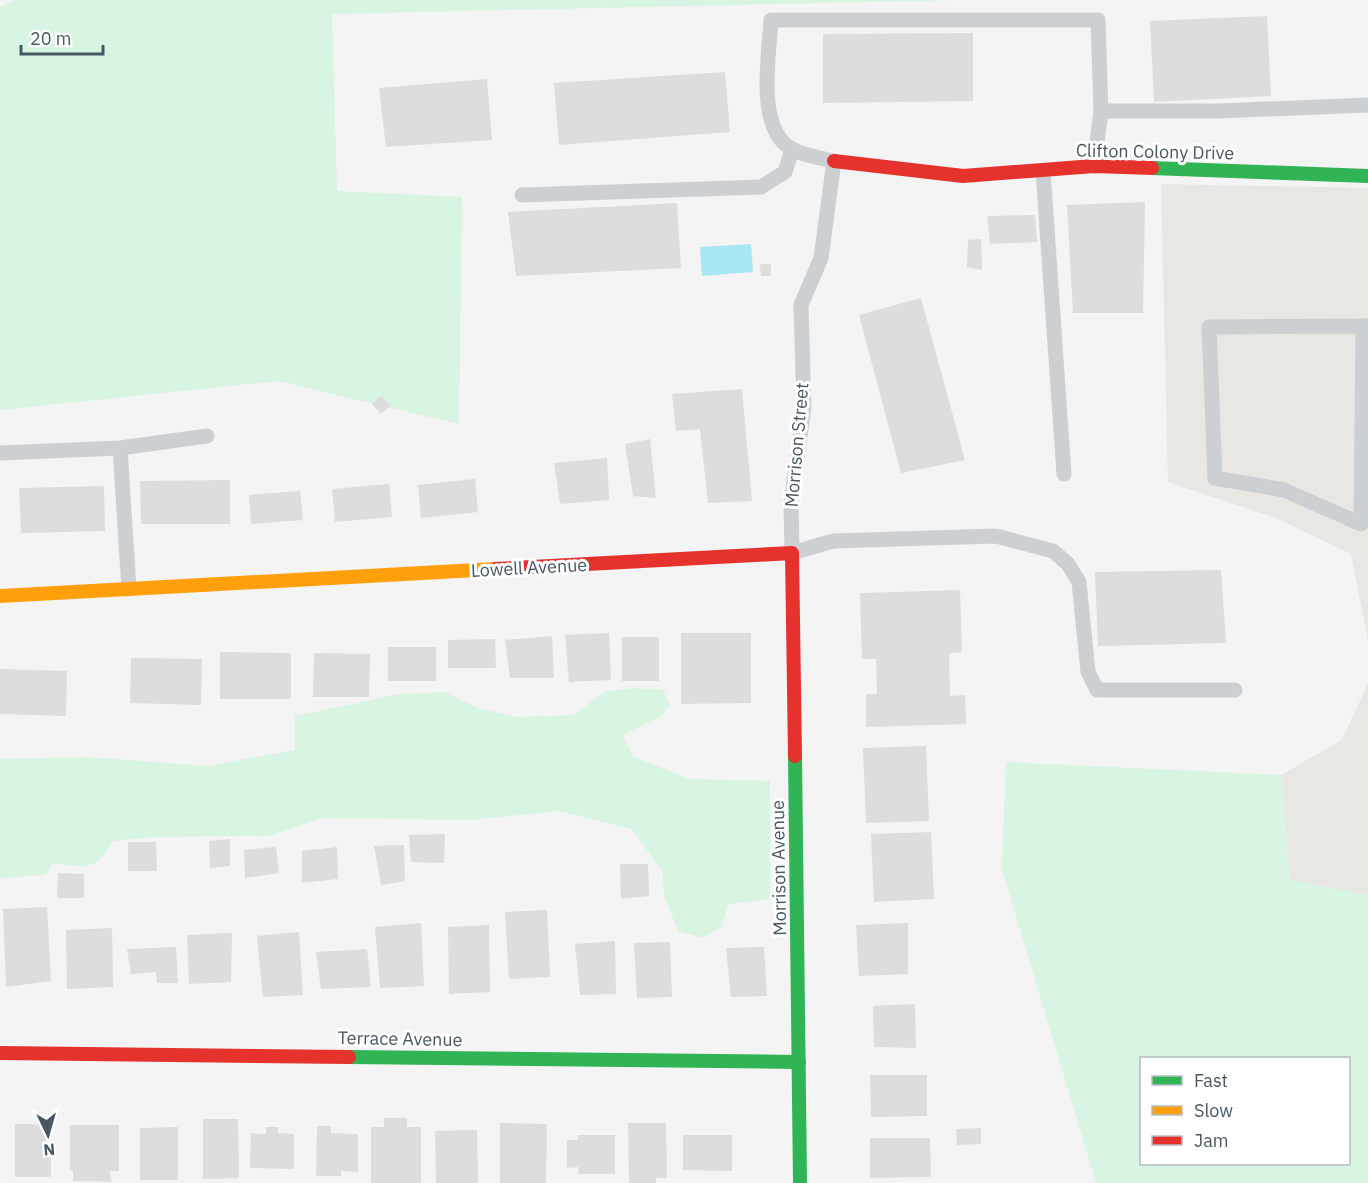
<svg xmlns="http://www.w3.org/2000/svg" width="1368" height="1183" viewBox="0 0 1368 1183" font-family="'IBM Plex Sans',sans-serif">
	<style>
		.commercial { fill: #e8e7e3 }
		.green { fill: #d7f5e2; fill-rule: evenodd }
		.water { fill: #a9e7f5 }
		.building { fill: #ddddde }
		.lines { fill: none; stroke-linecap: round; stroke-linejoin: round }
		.lane { stroke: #cdd0d3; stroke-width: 15 }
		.fast { stroke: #30b455; stroke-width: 14 }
		.slow { stroke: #ff9f0a; stroke-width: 14 }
		.jam { stroke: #e5322d; stroke-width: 14 }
		.labels { text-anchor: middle; stroke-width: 6; stroke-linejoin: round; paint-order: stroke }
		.street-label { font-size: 18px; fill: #485763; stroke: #fff }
	</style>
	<rect width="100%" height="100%" fill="#f4f4f4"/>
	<g class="commercial">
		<polygon points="1161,184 1368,188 1368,641 1351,554 1276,518 1168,482"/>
		<polygon points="1368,683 1368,895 1290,880 1281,775 1342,740"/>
	</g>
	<g class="green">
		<polygon points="15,0 959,0 332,14 337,191 462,197 459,424 278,381 0,410 0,7"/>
		<path d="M 634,688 L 663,690 L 670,705 L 661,716 L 622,735 L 634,757 L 690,779 L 770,781 L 770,899 L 728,904 L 721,928 L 703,938 L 678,931 L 664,895 L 663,873 L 632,829 L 558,811 L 471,820 L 322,818 L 268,836 L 152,837 L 113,841 C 94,873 87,867 53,863 L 46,875 L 0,878 L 0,759 L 87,757 L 207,766 L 295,750 L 295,716 L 399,694 L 444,692 L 478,708 L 517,717 L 574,715 L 604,692 Z"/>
		<path d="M 1006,762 L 1281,775 L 1290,880 L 1368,895 L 1368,1183 L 1096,1183 L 1002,869 ZM 1142,1058 L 1348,1058 L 1348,1164 L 1142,1164 Z"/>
	</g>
	<polygon class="water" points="751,244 753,272 702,276 700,247"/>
	<g class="building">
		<polygon points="1267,16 1271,96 1154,102 1150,21"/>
		<polygon points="973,33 973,101 823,103 823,34"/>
		<polygon points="725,72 730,132 559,145 554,83"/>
		<polygon points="487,79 492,140 386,147 379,88"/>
		<polygon points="1145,202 1143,313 1073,313 1067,205"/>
		<polygon points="677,203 681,268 516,276 508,212"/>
		<polygon points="1035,215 1037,242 990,244 987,216"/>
		<polygon points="981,239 982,270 967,267 968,240"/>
		<polygon points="760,264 771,264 771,276 761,276"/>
		<polygon points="921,298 965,460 901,473 859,315"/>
		<polygon points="742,389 752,501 708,503 700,429 676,431 672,394"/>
		<polygon points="381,395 390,406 381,414 372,404"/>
		<polygon points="650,439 656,498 633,496 625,444"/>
		<polygon points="607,458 609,500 560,504 554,463"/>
		<polygon points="475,479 478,512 421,518 418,485"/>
		<polygon points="230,480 230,524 141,524 140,481"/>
		<polygon points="389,484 392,517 335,522 332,489"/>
		<polygon points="104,486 105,531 21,533 19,488"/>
		<polygon points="300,491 303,520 251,524 249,495"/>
		<polygon points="1221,570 1226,643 1098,646 1095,572"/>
		<polygon points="960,590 962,652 949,653 950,696 965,695 966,724 866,727 866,694 877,694 876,659 862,659 860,593"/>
		<polygon points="609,633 611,680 569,682 565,635"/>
		<polygon points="681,633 751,633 751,703 681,704"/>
		<polygon points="552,636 554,678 510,678 505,640"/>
		<rect x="622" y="637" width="37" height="44"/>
		<polygon points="495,639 496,668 448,668 448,640"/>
		<rect x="388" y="647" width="48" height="34"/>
		<polygon points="220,652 291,653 291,699 220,699"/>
		<polygon points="314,653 370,654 369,697 313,697"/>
		<polygon points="131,658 202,659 201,705 130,703"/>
		<polygon points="0,669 67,671 66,716 0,714"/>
		<polygon points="926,746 929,821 866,823 863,748"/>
		<polygon points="931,832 934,899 874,902 871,834"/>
		<polygon points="445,834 444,863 411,862 409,835"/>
		<polygon points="230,839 230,866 210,868 209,841"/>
		<polygon points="128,842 156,842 157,871 128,871"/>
		<polygon points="404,845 405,881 381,885 374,846"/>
		<polygon points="276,847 279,873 245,878 244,850"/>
		<polygon points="337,847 338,879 302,883 302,851"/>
		<polygon points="620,864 648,864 649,896 621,899"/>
		<polygon points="58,873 84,874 84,898 57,898"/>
		<polygon points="47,907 51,981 6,987 3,909"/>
		<polygon points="547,910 550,977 509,979 505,912"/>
		<polygon points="421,923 424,986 380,988 375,927"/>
		<polygon points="908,923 908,974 859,976 856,925"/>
		<polygon points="489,925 490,992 449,994 448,927"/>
		<polygon points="112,928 113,987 67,989 66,930"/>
		<polygon points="299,932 303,995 263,997 257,936"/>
		<polygon points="232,933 231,982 189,984 187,935"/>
		<polygon points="615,941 616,994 580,995 575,944"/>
		<polygon points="670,942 672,997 637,998 634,943"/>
		<polygon points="176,947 178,983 157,983 156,972 131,974 127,949"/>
		<polygon points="764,947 767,996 731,997 726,948"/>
		<polygon points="367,949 371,987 321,989 316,952"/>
		<polygon points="915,1004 916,1048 874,1047 873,1006"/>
		<polygon points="870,1075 927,1075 927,1116 871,1117"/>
		<polygon points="384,1118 407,1118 407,1127 421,1127 421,1183 371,1183 371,1127 384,1127"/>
		<polygon points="203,1119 238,1119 239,1178 203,1179"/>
		<polygon points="500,1123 547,1124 546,1183 500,1183"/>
		<polygon points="628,1123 666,1123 667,1178 656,1178 656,1183 629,1183"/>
		<rect x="15" y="1124" width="36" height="53"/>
		<polygon points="70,1125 119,1125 119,1171 110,1171 111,1182 73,1181 73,1171 70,1170"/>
		<polygon points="317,1126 331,1126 331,1133 358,1134 358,1172 341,1171 341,1176 316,1176"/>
		<polygon points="178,1127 178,1180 140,1180 140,1128"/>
		<polygon points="266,1127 278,1127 278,1133 294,1134 294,1169 250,1168 251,1133 266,1134"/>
		<polygon points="981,1128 981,1144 957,1145 956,1129"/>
		<polygon points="477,1130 478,1183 436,1183 435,1131"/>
		<polygon points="578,1135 615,1135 615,1174 579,1174 578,1167 567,1168 567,1140 578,1140"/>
		<polygon points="683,1135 732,1135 732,1171 683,1170"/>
		<polygon points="870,1138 930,1138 931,1177 870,1178"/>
	</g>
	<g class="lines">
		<g class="lane">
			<polyline points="1101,111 1218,111 1368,105"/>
			<path d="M 1094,166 L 1101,111 L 1098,20 L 771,20 C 769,56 755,132 794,150 C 806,156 821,158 834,161 L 821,258 L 801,305 L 804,408 L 791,502 L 792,553 L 833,541 L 996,536 L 1053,551 L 1068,564 L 1079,582 L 1088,672 L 1097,690 L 1235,690"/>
			<polyline points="1043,171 1064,474"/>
			<polyline points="522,195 761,187 785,172 792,150"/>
			<polyline points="1363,326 1361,524 1284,490 1215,478 1209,327 1368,326"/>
			<polyline points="120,448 129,589"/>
			<polyline points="0,453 120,448 207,436"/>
		</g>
		<g class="fast">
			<polyline points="1152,168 1368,176"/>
			<polyline points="795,756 800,1183"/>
			<polyline points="349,1057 799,1062"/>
		</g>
		<polyline class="slow" points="0,596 495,569"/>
		<g class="jam">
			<polyline points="834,161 963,176 1094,166 1152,168"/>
			<polyline points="495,569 792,553 795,756"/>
			<polyline points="0,1053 349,1057"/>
		</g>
	</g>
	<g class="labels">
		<g class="street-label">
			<text transform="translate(1155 152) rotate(1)" y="6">Clifton Colony Drive</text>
			<text transform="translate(797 445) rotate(-85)" y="6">Morrison Street</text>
			<text transform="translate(529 568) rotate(-3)" y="6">Lowell Avenue</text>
			<text transform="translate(779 868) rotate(-91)" y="6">Morrison Avenue</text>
			<text transform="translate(400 1039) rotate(1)" y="6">Terrace Avenue</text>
		</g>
	</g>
	<rect x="1140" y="1057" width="210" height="108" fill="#ffffff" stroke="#b6bcc1" stroke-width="1.5"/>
	<rect x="1152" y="1076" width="30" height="9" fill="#30b455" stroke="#b6bcc1" stroke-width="1.5"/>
	<text x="1194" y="1087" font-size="18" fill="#485763">Fast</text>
	<rect x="1152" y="1106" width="30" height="9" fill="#ff9f0a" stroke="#b6bcc1" stroke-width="1.5"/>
	<text x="1194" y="1117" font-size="18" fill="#485763">Slow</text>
	<rect x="1152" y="1136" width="30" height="9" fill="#e5322d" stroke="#b6bcc1" stroke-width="1.5"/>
	<text x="1194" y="1147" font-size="18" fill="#485763">Jam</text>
	<g transform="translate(48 1135) rotate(175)" stroke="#ffffff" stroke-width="4.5" paint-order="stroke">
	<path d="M0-4.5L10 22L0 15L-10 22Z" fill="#485763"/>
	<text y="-9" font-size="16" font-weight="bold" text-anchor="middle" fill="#485763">N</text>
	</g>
	<path d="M21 45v9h82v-9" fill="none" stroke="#485763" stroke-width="3"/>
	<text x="30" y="45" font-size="18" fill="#485763" stroke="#ffffff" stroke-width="4.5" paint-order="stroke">20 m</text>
</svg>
